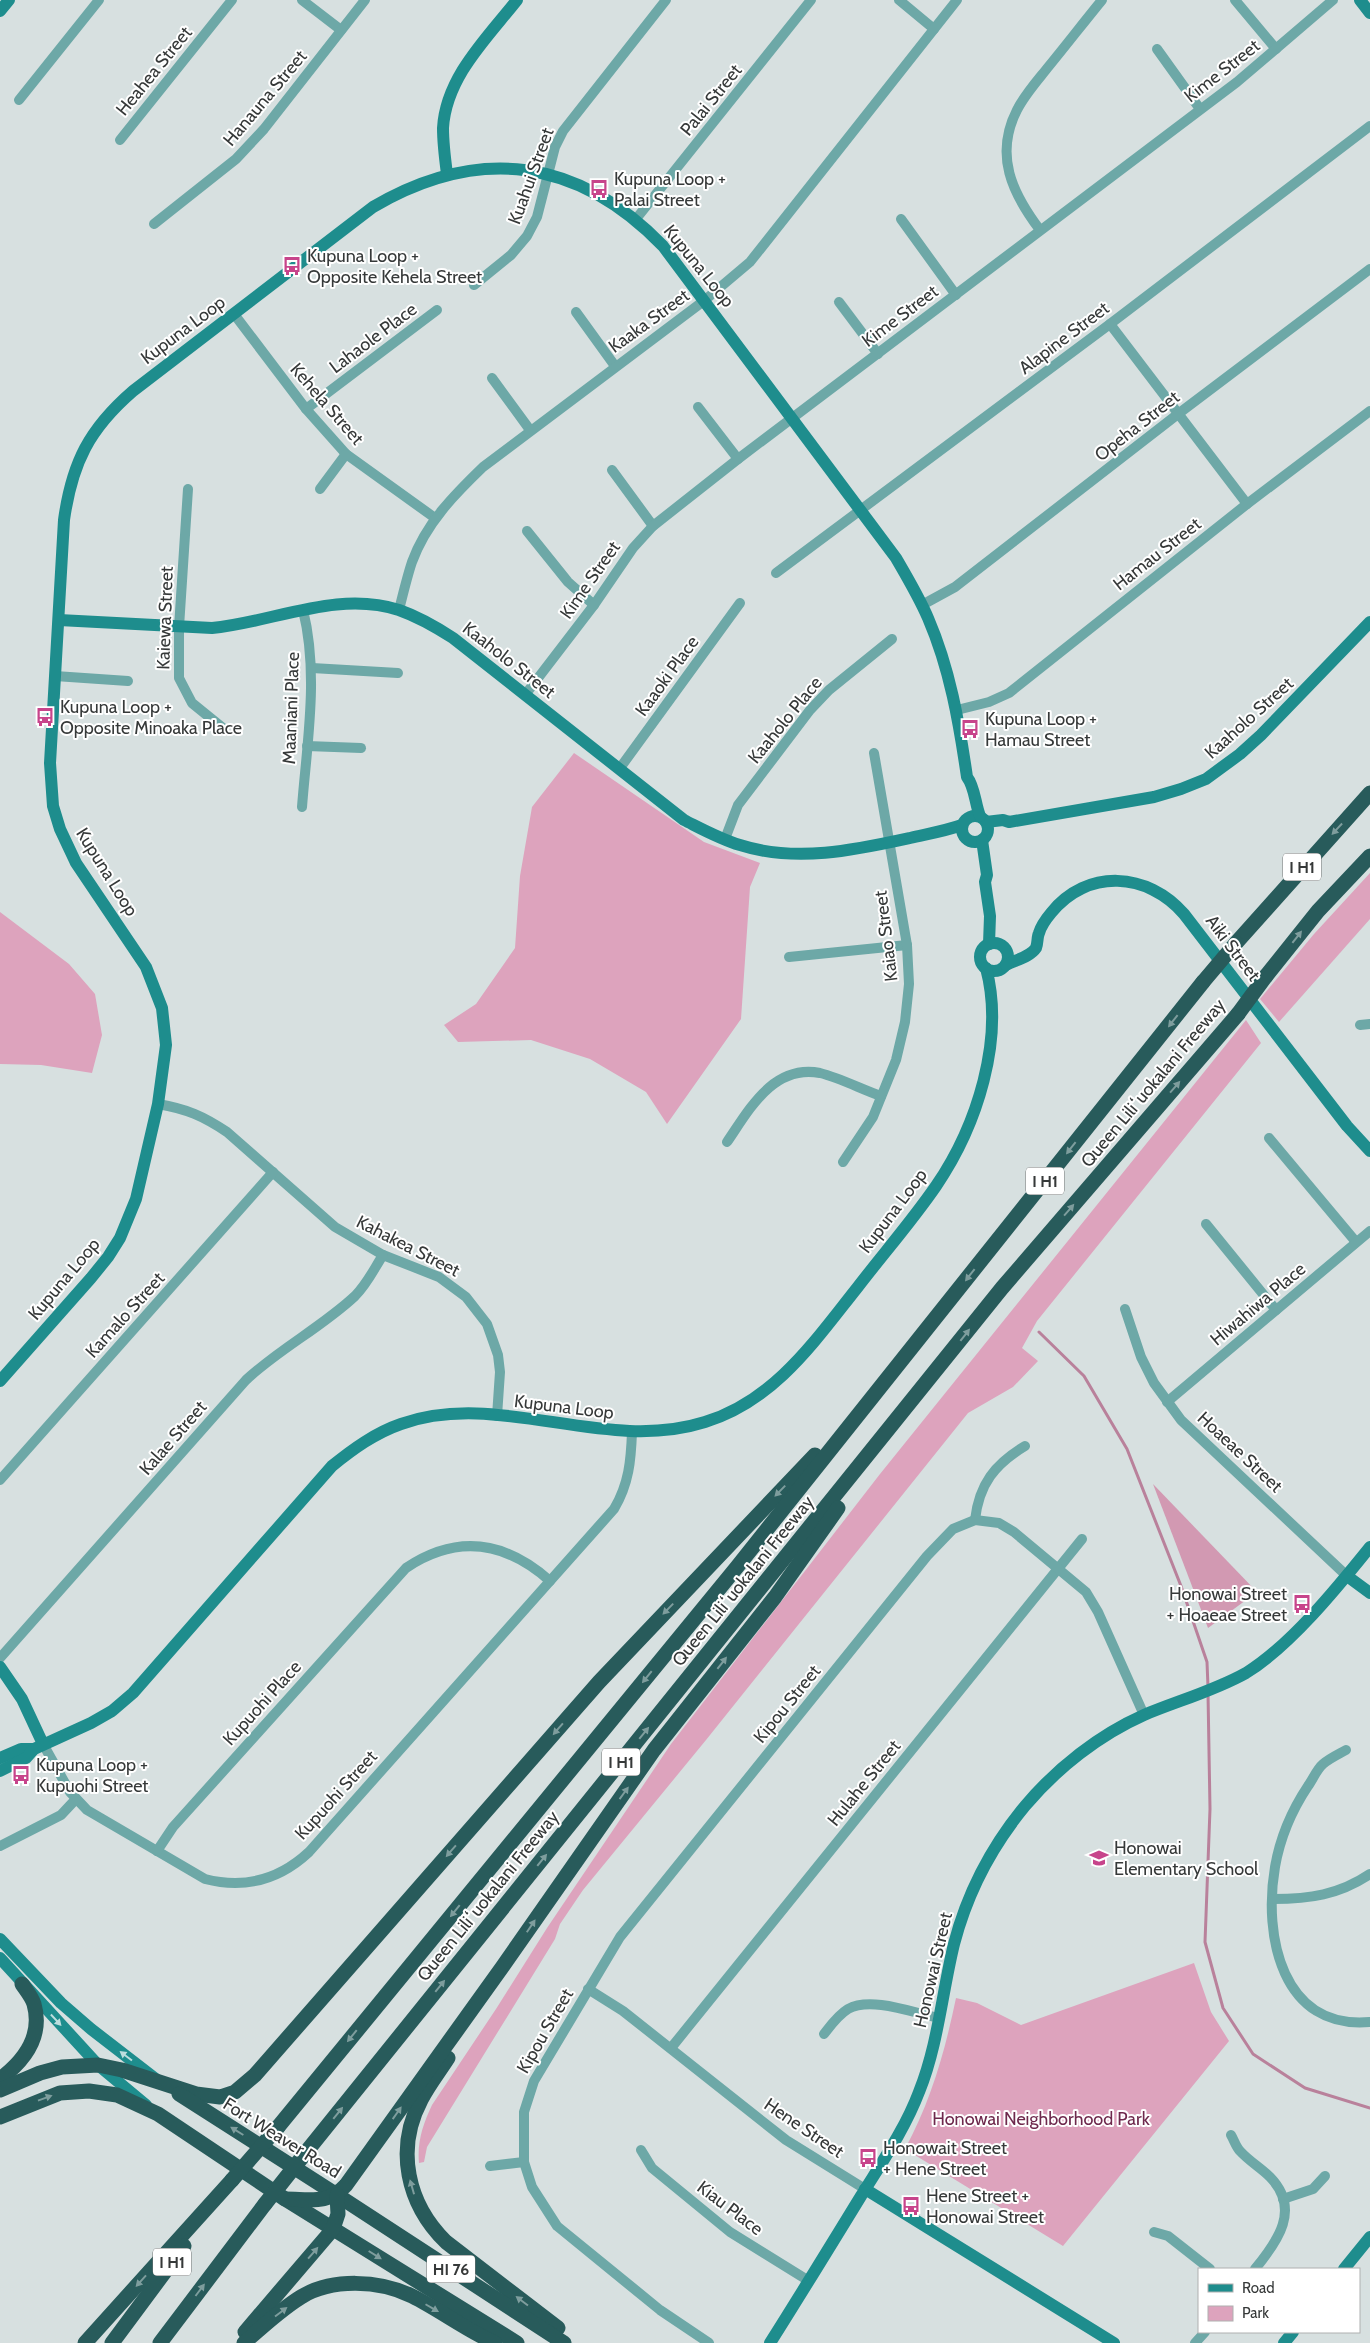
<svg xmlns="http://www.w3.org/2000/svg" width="1370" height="2343" viewBox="0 0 1370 2343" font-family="Cabin,sans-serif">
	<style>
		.green { fill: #dda3bd }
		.forest { fill: #d299b2 }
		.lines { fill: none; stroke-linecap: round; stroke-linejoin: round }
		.stream { stroke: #b9819b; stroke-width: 3 }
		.street { stroke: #6da8a7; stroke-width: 10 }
		.secondary { stroke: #1e8d8d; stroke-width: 12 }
		.highway { stroke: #285b5b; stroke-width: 15 }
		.highway-bridge { stroke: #285b5b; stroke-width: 15 }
		.oneway { fill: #7e9d9d }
		.oneway2 { fill: #bcdddd }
		.labels { text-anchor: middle; stroke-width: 4; stroke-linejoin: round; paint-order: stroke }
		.shield { fill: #fff; stroke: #727474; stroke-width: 1 }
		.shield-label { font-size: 16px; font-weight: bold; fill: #363939 }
		.street-label { font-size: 18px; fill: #363939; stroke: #fff }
		.poi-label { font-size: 18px; fill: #363939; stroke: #fff; text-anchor: start }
		.park-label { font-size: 18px; fill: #6e294d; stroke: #fff }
	</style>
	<rect width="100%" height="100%" fill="#d7e0e0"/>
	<g class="green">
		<polygon points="574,753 704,842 760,863 750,887 741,1019 667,1124 646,1092 590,1059 531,1040 458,1042 444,1025 476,1004 515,948 520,876 532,807"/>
		<polygon points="1370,873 1370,919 1279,1022 1260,999 1314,934"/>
		<polygon points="0,912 69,964 95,994 102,1035 92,1073 41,1065 0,1064"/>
		<path d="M 1246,1020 L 1261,1043 L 1037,1321 L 1022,1348 L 1038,1361 L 1013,1387 L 968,1413 L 706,1740 L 583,1890 L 560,1924 L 555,1939 L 427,2147 L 424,2162 L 419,2163 C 417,2142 423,2124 432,2105 L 496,2009 L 547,1928 L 671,1744 L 880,1474 Z"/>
		<path d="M 1194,1963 L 1211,2012 L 1229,2041 L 1063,2246 L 905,2149 C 931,2101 945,2051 956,1998 L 977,2003 L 1021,2025 Z"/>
	</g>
	<polygon class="forest" points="1153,1484 1257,1592 1208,1628"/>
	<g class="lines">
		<g class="stream">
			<polyline points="1039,1332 1084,1376 1127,1449 1181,1586 1207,1662 1208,1687"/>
			<polyline points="1208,1693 1210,1809 1205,1942 1223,2008 1253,2054 1305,2088 1370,2108"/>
		</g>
		<g class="street">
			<polyline points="302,0 341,30"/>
			<polyline points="899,0 934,29"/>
			<polyline points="1235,0 1276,49"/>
			<polyline points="1157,49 1200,109"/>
			<polyline points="19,100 99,0"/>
			<polyline points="120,140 232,0"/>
			<polyline points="636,219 811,0"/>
			<polyline points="901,219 956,295"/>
			<polyline points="154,224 236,159 264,129 365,0"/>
			<path d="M 1040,230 C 1012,193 994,155 1017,110 C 1025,94 1038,80 1049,66 C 1067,44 1084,22 1102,0"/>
			<polyline points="474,285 511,255 527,236 537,217 555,147 563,131 666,0"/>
			<polyline points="839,302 878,354"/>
			<polyline points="576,312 615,366"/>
			<polyline points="234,314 306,409 346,454 435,518"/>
			<polyline points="1110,324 1247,504"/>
			<polyline points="492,378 530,430"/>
			<polyline points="698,407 738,459"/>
			<polyline points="306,409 437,310"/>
			<polyline points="612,470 653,526"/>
			<polyline points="188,489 179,627 179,678 192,703 224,729"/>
			<polyline points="320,489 346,454"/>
			<polyline points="527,531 568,582 594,605"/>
			<polyline points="776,573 1110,324 1370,126"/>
			<polyline points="922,605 955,587 1178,414 1370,269"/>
			<path d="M 399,610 C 403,594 407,577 412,562 C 426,523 455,494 483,467 L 705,300 L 750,262 L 957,0"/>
			<polyline points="312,668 398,673"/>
			<polyline points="55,676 128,681"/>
			<polyline points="525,695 594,605 633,548 653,526 738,459 1237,82 1333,0"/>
			<polyline points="957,710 989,702 1009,693 1247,504 1370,411"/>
			<polyline points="307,746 361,748"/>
			<polyline points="620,768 740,603"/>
			<path d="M 302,807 C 307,742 319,674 303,610"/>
			<polyline points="725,839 738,805 810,710 829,690 892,639"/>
			<polyline points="789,957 907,945"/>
			<polyline points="1360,1025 1370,1024"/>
			<path d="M 158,1104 C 187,1109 203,1116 227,1132 L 335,1227 L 383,1255 L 439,1277 L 466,1297 L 487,1324 L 498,1355 L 500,1372 L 497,1416"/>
			<polyline points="1269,1138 1356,1242"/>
			<path d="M 727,1142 C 749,1110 773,1064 820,1073 C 840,1078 861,1089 881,1096"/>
			<polyline points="843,1162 873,1117 896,1060 905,1022 909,984 907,945 874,753"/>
			<polyline points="1206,1224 1276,1310"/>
			<polyline points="1125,1309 1141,1357 1154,1383 1181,1420 1347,1576"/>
			<polyline points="1167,1402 1370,1231"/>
			<polyline points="0,1480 273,1172"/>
			<path d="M 975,1520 C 979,1484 995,1464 1025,1446"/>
			<path d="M 0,1658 L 246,1380 C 279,1349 322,1327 355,1296 C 367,1284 374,1269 383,1255"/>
			<path d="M 43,1744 L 70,1792 L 87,1810 L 205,1879 C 244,1889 279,1880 309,1852 L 614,1509 C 629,1484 631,1460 632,1432"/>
			<path d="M 1346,1750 C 1339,1754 1330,1758 1323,1764 C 1317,1769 1313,1779 1308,1786 C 1292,1810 1280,1838 1275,1867 C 1263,1936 1282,2030 1370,2022"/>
			<polyline points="0,1846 61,1815 76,1799"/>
			<path d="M 157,1851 L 173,1827 L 406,1568 C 457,1534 505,1541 550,1581"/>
			<path d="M 1273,1899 C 1309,1899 1339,1895 1370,1874"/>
			<polyline points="588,1989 623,2011 786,2140 865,2189"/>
			<path d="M 824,2034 C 831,2025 838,2015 848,2009 C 871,1996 914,2013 939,2018"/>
			<polyline points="671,2048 1082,1539"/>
			<path d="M 1231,2135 C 1234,2140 1236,2147 1240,2151 C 1249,2161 1261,2168 1270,2177 C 1301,2209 1278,2241 1255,2269"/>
			<polyline points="641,2150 652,2168 730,2232 809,2281"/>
			<polyline points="490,2166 524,2162"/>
			<polyline points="1283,2199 1313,2189 1325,2176"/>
			<polyline points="1154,2232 1168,2236 1210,2269"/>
			<polyline points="709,2343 660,2310 557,2226 532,2187 524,2162 524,2112 534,2081 620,1937 927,1556 953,1529 975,1520 999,1523 1014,1532 1086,1592 1098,1612 1144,1715"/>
			<polyline points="1195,2343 1205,2332"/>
		</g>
		<g class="secondary">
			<polyline points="1360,0 1370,13"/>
			<polyline points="0,11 9,0"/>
			<path d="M 447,174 C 445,159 443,144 443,128 C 446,77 487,38 517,0"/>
			<path d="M 59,620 L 212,628 C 274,622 337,590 399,610 C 419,617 436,627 453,638 L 684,820 C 702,829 720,839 740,845 C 796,863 855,850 910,838 C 927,834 945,831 962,825"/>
			<circle cx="975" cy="829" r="13"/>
			<polyline points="986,822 1003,820 1009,822 1154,797 1181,789 1206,779 1240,754 1261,735 1370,622"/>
			<polyline points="982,840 987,875 985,882 990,916 989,944"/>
			<circle cx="994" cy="957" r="14"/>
			<path d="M 1006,965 C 1015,960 1030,957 1036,948 C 1038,943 1037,937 1039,933 C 1041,926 1046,919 1051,913 C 1087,868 1148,872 1184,914 L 1347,1126 L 1370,1151"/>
			<path d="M 0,1381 L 91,1278 L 108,1257 L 120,1238 L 136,1199 L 158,1104 L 166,1045 L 162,1008 L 146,967 L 76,863 L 60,829 L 53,806 L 50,763 L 64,520 C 72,463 89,429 133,391 L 373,207 C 479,145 578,158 663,246 L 896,558 C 907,577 919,597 928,618 C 950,669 959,722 967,777 C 975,787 975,804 980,816"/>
			<polyline points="1347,1576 1370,1593"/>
			<polyline points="0,1667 22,1699 43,1744"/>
			<polyline points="0,1758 21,1749 34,1749"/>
			<path d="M 0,1771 L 26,1758 L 34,1749 L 91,1723 L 112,1711 L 133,1693 L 332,1466 C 353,1449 375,1433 401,1424 C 499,1389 604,1454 705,1422 C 774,1401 814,1342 857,1288 C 883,1254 912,1221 936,1186 C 977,1126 1005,1039 986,968"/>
			<polyline points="0,1939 61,2003 91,2029 157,2080"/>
			<polyline points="0,1958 98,2065 146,2105"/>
			<polyline points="865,2189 1114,2343"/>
			<polyline points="1344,2269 1370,2237"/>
			<path d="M 770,2343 C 801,2294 831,2245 861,2196 C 882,2162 905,2129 919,2092 C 938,2045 942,1993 954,1944 C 967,1894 992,1846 1025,1806 C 1057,1768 1099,1735 1144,1715 C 1177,1701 1214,1691 1246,1673 C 1290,1646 1337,1588 1370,1547"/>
			<polyline points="1284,2343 1293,2332"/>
		</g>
		<g class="highway">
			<polyline points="1236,943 1370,793"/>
			<polyline points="1266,976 1318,911 1370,856"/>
			<path d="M 448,2058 C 439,2072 428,2086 421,2100 C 395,2149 407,2204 446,2242 L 558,2328"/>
			<path d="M 0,2079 C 24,2061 43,2036 34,2004 C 32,1997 26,1990 22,1984"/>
			<polyline points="0,2090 40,2073 62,2067 98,2065 122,2070 196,2094 220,2097 235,2092 255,2075 599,1682 815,1455"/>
			<polyline points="179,2094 337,2195 564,2343"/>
			<polyline points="0,2117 60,2093 89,2091 117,2095 158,2114 285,2199 517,2343"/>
			<polyline points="278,2127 737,1567 1203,982"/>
			<polyline points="307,2151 1002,1288 1238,1014"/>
			<path d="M 285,2199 C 310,2199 328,2205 346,2185 L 503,1966 L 654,1750 L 775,1597 L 838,1508"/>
			<polyline points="245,2332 333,2229 338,2214 337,2195"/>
			<polyline points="85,2343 232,2180"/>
			<polyline points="112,2343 184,2246"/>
			<polyline points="160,2343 265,2204"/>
			<path d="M 244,2343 C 262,2327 280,2310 301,2297 C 332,2278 379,2280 412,2296 C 440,2310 466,2330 495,2343"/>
		</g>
		<g class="highway-bridge">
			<polyline points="1203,982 1236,943"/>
			<polyline points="1238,1014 1266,976"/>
			<polyline points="232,2180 278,2127"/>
			<polyline points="265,2204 307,2151"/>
		</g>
	</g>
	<defs><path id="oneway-solid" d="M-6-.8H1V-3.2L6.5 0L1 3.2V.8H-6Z" transform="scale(1.25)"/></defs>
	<g class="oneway">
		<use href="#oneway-solid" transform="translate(1337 829) rotate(133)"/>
		<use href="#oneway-solid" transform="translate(1297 937) rotate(-52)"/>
		<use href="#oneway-solid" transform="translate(1173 1021) rotate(128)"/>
		<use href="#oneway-solid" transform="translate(1175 1087) rotate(-49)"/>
		<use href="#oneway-solid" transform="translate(1071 1148) rotate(128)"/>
		<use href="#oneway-solid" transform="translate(1069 1210) rotate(-49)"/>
		<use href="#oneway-solid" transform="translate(970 1275) rotate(128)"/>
		<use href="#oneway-solid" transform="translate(965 1335) rotate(-52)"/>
		<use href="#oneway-solid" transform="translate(780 1491) rotate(134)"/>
		<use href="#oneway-solid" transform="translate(668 1609) rotate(134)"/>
		<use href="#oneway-solid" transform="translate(722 1663) rotate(-52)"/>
		<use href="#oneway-solid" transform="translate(647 1677) rotate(129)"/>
		<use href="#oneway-solid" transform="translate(558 1729) rotate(131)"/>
		<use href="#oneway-solid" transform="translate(644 1733) rotate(-51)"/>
		<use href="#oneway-solid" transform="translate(624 1793) rotate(-54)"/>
		<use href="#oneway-solid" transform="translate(451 1851) rotate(131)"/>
		<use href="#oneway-solid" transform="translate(542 1860) rotate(-51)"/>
		<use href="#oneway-solid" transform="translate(455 1911) rotate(129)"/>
		<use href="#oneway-solid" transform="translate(531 1926) rotate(-56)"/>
		<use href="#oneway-solid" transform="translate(440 1986) rotate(-51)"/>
		<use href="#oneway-solid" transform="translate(352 2036) rotate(129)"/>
		<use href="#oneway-solid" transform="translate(45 2098) rotate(-20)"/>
		<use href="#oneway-solid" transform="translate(338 2113) rotate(-51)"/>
		<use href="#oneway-solid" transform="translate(397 2113) rotate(-55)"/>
		<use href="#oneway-solid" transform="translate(237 2131) rotate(-148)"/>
		<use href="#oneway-solid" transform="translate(412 2187) rotate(-106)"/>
		<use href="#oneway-solid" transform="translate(313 2253) rotate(-49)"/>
		<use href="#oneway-solid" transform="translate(375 2255) rotate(32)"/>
		<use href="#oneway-solid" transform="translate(141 2281) rotate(132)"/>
		<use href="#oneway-solid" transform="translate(200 2290) rotate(-53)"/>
		<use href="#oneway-solid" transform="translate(522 2301) rotate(-143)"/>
		<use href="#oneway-solid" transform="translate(432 2308) rotate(30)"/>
		<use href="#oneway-solid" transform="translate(281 2312) rotate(-37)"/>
	</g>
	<g class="oneway2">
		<use href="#oneway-solid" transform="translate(56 2020) rotate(47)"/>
		<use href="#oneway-solid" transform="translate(126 2056) rotate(-143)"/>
	</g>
	<defs>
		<g id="bus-bare" transform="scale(1.5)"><path d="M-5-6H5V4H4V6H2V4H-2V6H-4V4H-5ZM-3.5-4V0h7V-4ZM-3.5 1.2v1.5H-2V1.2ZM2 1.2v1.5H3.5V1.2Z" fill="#c7448b" stroke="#fff" stroke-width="2.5" paint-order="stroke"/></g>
		<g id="school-bare" transform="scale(1.5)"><path d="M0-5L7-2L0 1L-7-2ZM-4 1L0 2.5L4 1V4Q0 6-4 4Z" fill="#c7448b" stroke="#fff" stroke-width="2.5" paint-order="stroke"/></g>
	</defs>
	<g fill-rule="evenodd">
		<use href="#bus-bare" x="599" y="189"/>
		<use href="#bus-bare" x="292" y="266"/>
		<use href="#bus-bare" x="45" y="717"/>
		<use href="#bus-bare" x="970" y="729"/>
		<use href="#bus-bare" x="1302" y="1604"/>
		<use href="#bus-bare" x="21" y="1775"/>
		<use href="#school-bare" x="1099" y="1858"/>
		<use href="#bus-bare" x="868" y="2158"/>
		<use href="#bus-bare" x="911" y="2206"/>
	</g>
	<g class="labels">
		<g class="shield">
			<rect x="1283" y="853.5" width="38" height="27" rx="4"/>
			<rect x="1026" y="1167.5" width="38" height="27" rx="4"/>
			<rect x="602" y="1748.5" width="38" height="27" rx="4"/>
			<rect x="153" y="2248.5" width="38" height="27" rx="4"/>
			<rect x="427" y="2255.5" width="48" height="27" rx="4"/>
		</g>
		<g class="shield-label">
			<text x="1302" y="873">I H1</text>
			<text x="1045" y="1187">I H1</text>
			<text x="621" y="1768">I H1</text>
			<text x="172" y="2268">I H1</text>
			<text x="451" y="2275">HI 76</text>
		</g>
		<g class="street-label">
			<text transform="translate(154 71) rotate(-51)" y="6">Heahea Street</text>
			<text transform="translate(1222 71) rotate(-38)" y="6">Kime Street</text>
			<text transform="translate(265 98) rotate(-50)" y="6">Hanauna Street</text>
			<text transform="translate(711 100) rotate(-51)" y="6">Palai Street</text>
			<text transform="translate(531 176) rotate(-70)" y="6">Kuahui Street</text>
			<text transform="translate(699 266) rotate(51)" y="6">Kupuna Loop</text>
			<text transform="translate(900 316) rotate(-37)" y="6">Kime Street</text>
			<text transform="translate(649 321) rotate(-36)" y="6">Kaaka Street</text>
			<text transform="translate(183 330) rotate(-37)" y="6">Kupuna Loop</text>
			<text transform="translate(373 338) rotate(-37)" y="6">Lahaole Place</text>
			<text transform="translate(1064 338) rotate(-37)" y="6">Alapine Street</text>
			<text transform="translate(327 404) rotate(49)" y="6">Kehela Street</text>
			<text transform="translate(1137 426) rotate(-38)" y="6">Opeha Street</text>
			<text transform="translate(1157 554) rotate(-38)" y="6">Hamau Street</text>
			<text transform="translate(590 580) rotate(-55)" y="6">Kime Street</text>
			<text transform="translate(165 618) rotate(-88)" y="6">Kaiewa Street</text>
			<text transform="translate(509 660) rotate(38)" y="6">Kaaholo Street</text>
			<text transform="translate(667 676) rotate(-54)" y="6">Kaaoki Place</text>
			<text transform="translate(291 708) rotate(-88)" y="6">Maaniani Place</text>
			<text transform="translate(1249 718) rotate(-42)" y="6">Kaaholo Street</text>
			<text transform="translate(785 720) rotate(-51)" y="6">Kaaholo Place</text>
			<text transform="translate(107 872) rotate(58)" y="6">Kupuna Loop</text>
			<text transform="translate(886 936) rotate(-97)" y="6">Kaiao Street</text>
			<text transform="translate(1233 948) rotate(53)" y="6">Aiki Street</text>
			<text transform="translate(1153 1083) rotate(-50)" y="6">Queen Liliʻuokalani Freeway</text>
			<text transform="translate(893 1211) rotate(-53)" y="6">Kupuna Loop</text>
			<text transform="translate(408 1246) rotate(27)" y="6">Kahakea Street</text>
			<text transform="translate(64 1279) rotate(-50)" y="6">Kupuna Loop</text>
			<text transform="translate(1258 1304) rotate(-40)" y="6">Hiwahiwa Place</text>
			<text transform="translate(125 1315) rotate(-48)" y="6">Kamalo Street</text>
			<text transform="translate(564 1407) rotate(7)" y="6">Kupuna Loop</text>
			<text transform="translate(173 1438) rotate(-49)" y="6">Kalae Street</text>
			<text transform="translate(1240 1452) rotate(43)" y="6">Hoaeae Street</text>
			<text transform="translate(743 1581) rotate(-51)" y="6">Queen Liliʻuokalani Freeway</text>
			<text transform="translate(262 1703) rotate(-48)" y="6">Kupuohi Place</text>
			<text transform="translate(787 1704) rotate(-51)" y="6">Kipou Street</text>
			<text transform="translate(864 1783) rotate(-51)" y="6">Hulahe Street</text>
			<text transform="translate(336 1795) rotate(-48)" y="6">Kupuohi Street</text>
			<text transform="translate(488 1896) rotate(-51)" y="6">Queen Liliʻuokalani Freeway</text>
			<text transform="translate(933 1970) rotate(-77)" y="6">Honowai Street</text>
			<text transform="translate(545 2031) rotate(-60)" y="6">Kipou Street</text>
			<text transform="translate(804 2128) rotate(34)" y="6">Hene Street</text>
			<text transform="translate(282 2138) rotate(32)" y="6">Fort Weaver Road</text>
			<text transform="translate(730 2208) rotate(37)" y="6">Kiau Place</text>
		</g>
		<g class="poi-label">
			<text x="614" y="185">Kupuna Loop +<tspan x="614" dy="21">Palai Street</tspan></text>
			<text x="307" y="262">Kupuna Loop +<tspan x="307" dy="21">Opposite Kehela Street</tspan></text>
			<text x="60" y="713">Kupuna Loop +<tspan x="60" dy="21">Opposite Minoaka Place</tspan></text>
			<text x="985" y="725">Kupuna Loop +<tspan x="985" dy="21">Hamau Street</tspan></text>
			<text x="1287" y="1600" text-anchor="end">Honowai Street<tspan x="1287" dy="21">+ Hoaeae Street</tspan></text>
			<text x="36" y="1771">Kupuna Loop +<tspan x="36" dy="21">Kupuohi Street</tspan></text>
			<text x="1114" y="1854">Honowai<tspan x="1114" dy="21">Elementary School</tspan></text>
			<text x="883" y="2154">Honowait Street<tspan x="883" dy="21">+ Hene Street</tspan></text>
			<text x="926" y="2202">Hene Street +<tspan x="926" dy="21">Honowai Street</tspan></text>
		</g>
		<g class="park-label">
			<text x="1041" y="2125">Honowai Neighborhood Park</text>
		</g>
	</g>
	<rect x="1198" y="2268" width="162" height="65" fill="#ffffff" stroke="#afb0b0"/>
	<rect x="1208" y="2284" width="25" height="8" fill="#1e8d8d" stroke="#afb0b0"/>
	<text x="1242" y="2293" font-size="15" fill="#363939">Road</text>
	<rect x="1208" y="2306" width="25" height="15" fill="#dda3bd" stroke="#afb0b0"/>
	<text x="1242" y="2318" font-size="15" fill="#363939">Park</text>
</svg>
